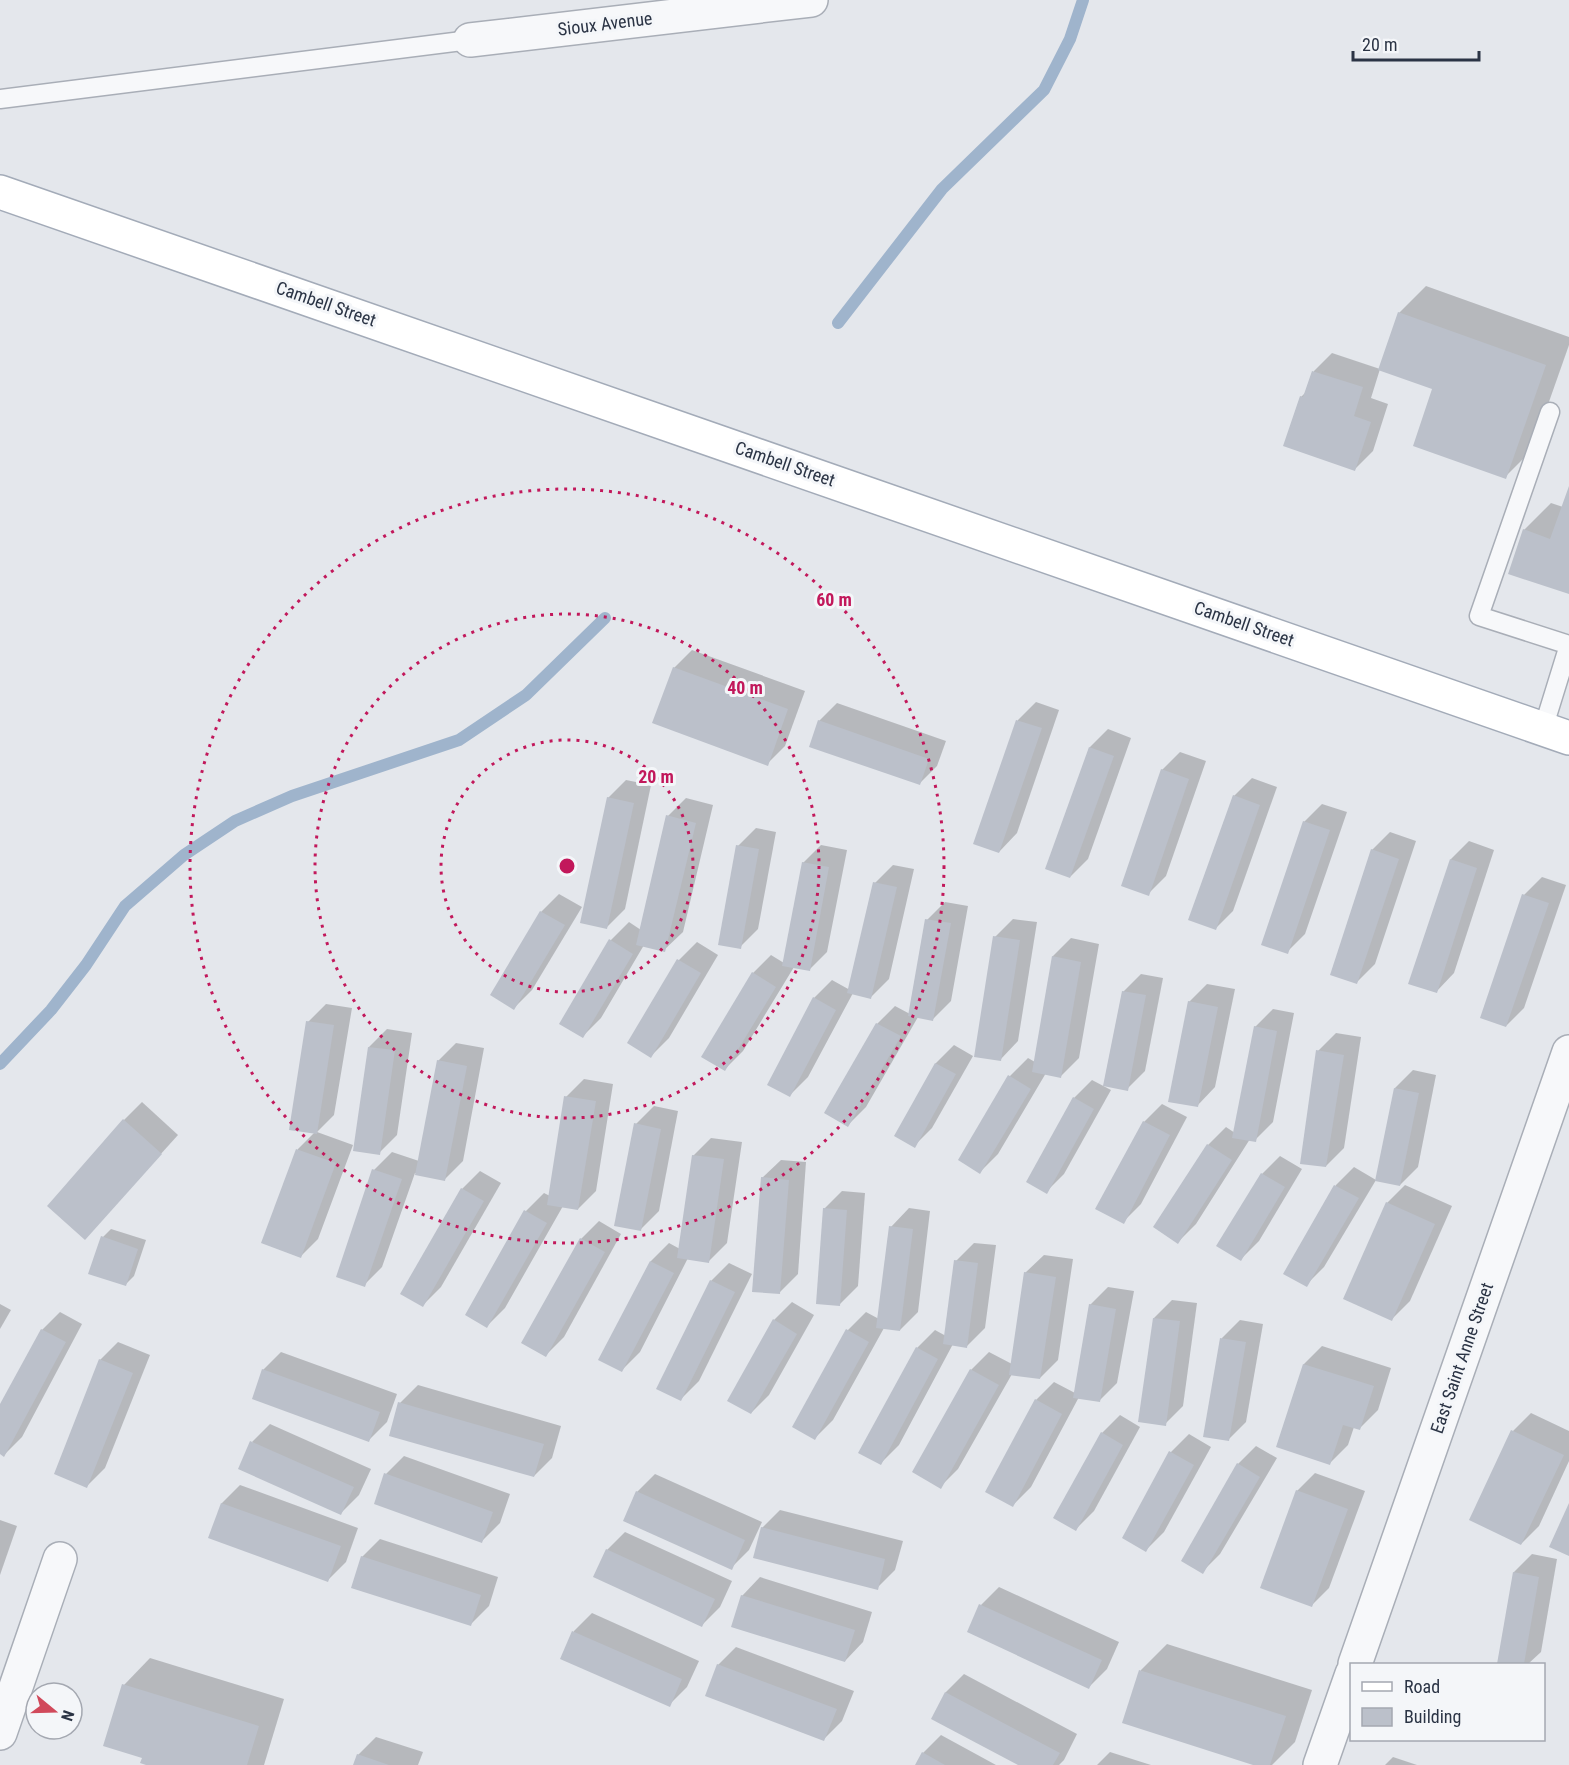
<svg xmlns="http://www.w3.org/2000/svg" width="1569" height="1765" viewBox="0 0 1569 1765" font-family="'Roboto Condensed',sans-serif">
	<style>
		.shadow { fill: #0003 }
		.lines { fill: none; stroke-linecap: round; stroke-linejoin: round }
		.stream { stroke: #9fb4cc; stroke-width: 12 }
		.building { fill: #bbc0ca }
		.lane-casing { stroke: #a9aeb7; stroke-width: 21 }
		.street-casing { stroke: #a9aeb7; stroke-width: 36 }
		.primary-casing { stroke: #a3abb8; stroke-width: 36 }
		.lane { stroke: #f7f8fa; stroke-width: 18 }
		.street { stroke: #f7f8fa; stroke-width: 33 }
		.primary { stroke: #fff; stroke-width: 33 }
		.ring { fill: none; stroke: #c2185b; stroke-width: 3; stroke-dasharray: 3 6 }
		.labels { text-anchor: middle; stroke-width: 6; stroke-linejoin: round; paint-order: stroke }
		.street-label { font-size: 18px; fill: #2b3445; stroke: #f4f6f9 }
		.centre { fill: #c2185b; stroke: #f4f6f9; stroke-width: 3 }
		.ring-label { font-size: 18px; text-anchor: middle; font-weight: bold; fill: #c2185b; stroke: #f4f6f9; stroke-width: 6; stroke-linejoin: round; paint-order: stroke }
	</style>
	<rect width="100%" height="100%" fill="#e4e7ec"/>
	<g class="shadow">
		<polygon points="1426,286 1569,337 1569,345 1532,450 1505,477 1433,388 1399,313"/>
		<polygon points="1332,353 1380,369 1371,398 1388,404 1373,451 1355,469 1301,397 1307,391 1314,371"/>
		<polygon points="1569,489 1569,592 1524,530 1551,503 1563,507"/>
		<polygon points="692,650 805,691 785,746 767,764 674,668"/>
		<polygon points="1036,702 1059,710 1017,833 999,852 975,843 1018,720"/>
		<polygon points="837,703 946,741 937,766 919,784 819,721"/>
		<polygon points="1108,729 1131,738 1088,859 1070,877 1090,747"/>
		<polygon points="1180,752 1206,761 1166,876 1148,894 1162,770"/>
		<polygon points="1252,778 1277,787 1233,911 1215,929 1234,796"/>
		<polygon points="626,780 651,785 625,909 607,927 608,798"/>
		<polygon points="686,798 713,805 683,932 664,950 644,945 601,1018 583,1036 611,940 629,922 641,930 668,816"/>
		<polygon points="1322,804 1347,812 1305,934 1287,952 1304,822"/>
		<polygon points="756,828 776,832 758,929 740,947 738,846"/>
		<polygon points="1390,832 1416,841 1375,964 1357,982 1372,850"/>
		<polygon points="1469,841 1494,850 1454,973 1436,992 1451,859"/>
		<polygon points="821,845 847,850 827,952 809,970 794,967 743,1051 725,1069 753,973 771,955 784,963 803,863"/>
		<polygon points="893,865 914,869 889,979 871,997 853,993 808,1077 790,1095 814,998 832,980 850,990 875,883"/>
		<polygon points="1542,877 1566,885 1524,1008 1506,1026 1524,895"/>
		<polygon points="559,894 582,907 532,990 514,1008 541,912"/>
		<polygon points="945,902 968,906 951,1001 933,1019 918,1017 866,1107 848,1125 877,1024 895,1006 910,1014 927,920"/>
		<polygon points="1013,919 1037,922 1018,1041 1000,1060 995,937"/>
		<polygon points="1071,938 1099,944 1079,1058 1061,1076 1046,1073 998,1154 980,1172 960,1160 1010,1076 1028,1058 1035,1062 1053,956"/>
		<polygon points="697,942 718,955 669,1038 651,1056 629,1043 679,960"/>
		<polygon points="1141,974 1163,978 1145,1071 1127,1089 1123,992"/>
		<polygon points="1207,984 1235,989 1215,1087 1197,1106 1189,1002"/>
		<polygon points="326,1004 352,1008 334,1115 317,1132 353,1145 318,1239 300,1257 263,1243 298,1149 315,1132 308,1022"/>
		<polygon points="1273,1009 1294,1013 1273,1122 1255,1140 1250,1139 1196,1224 1178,1242 1208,1145 1226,1127 1235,1133 1255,1027"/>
		<polygon points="387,1029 412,1033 397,1135 379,1153 369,1047"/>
		<polygon points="1336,1033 1361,1037 1344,1148 1326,1166 1318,1051"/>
		<polygon points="456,1043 484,1048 463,1161 445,1179 415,1173 382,1267 364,1285 374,1170 392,1152 419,1161 438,1061"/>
		<polygon points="954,1045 973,1056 932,1128 914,1146 896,1136 936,1063"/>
		<polygon points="1413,1070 1436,1075 1418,1167 1400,1185 1395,1088"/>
		<polygon points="584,1079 613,1084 596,1191 578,1209 563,1206 505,1308 487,1326 526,1211 544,1193 550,1196 566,1097"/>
		<polygon points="1092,1080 1111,1090 1064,1174 1046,1192 1074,1098"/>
		<polygon points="142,1102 178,1135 85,1238 124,1120"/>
		<polygon points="1162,1104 1187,1117 1141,1204 1123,1222 1144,1122"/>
		<polygon points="654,1106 678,1111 659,1211 641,1229 636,1124"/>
		<polygon points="711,1138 742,1142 727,1243 709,1261 688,1258 640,1352 622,1370 651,1261 669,1243 680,1249 693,1156"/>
		<polygon points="1280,1156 1302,1169 1259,1241 1241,1259 1219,1245 1262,1174"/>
		<polygon points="781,1160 806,1162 798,1274 780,1292 762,1178"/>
		<polygon points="1354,1167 1376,1180 1324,1267 1306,1285 1285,1273 1336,1185"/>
		<polygon points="480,1171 501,1183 441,1287 423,1305 462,1189"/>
		<polygon points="1405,1185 1452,1206 1410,1301 1392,1319 1387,1203"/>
		<polygon points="842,1191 865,1193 858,1286 840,1304 824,1209"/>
		<polygon points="909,1208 930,1211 918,1312 900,1330 884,1328 833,1420 815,1438 794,1426 848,1330 866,1312 879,1319 891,1227"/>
		<polygon points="599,1221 621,1234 564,1337 546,1355 581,1239"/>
		<polygon points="111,1229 146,1240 134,1276 125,1285 103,1237"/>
		<polygon points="974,1243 996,1245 985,1328 967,1346 953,1344 899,1445 881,1463 917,1348 935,1330 946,1336 956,1261"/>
		<polygon points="1044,1255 1073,1259 1058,1360 1040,1378 1012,1374 958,1469 940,1487 914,1472 971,1370 989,1352 1012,1364 1025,1273"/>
		<polygon points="729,1263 752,1274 699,1381 681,1399 711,1281"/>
		<polygon points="1108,1287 1134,1291 1117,1383 1099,1401 1079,1397 1031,1487 1013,1505 1036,1400 1054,1382 1075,1393 1090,1305"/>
		<polygon points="1172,1300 1197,1303 1183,1406 1165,1424 1154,1318"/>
		<polygon points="792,1302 814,1315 769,1395 751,1413 774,1320"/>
		<polygon points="0,1304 11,1310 0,1329"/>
		<polygon points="60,1312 82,1324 22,1437 4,1455 0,1453 0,1407 42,1330"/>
		<polygon points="1240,1320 1263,1324 1246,1422 1228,1440 1222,1338"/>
		<polygon points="118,1342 150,1355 105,1468 87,1486 100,1360"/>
		<polygon points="1322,1346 1391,1368 1378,1410 1360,1428 1354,1427 1348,1445 1330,1463 1278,1446 1304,1364"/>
		<polygon points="281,1352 397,1394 387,1422 369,1440 263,1370"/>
		<polygon points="418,1385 561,1426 552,1458 534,1476 400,1403"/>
		<polygon points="1531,1413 1569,1431 1569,1461 1539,1526 1521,1544 1513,1431"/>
		<polygon points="1120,1415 1140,1427 1094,1511 1076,1529 1102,1433"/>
		<polygon points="270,1424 371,1469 359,1495 341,1513 252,1442"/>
		<polygon points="1189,1434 1211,1447 1164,1532 1146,1550 1171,1452"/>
		<polygon points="1256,1446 1277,1458 1220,1554 1202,1572 1238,1464"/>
		<polygon points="404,1456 510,1494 500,1523 482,1541 386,1474"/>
		<polygon points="1315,1473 1365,1491 1329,1588 1311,1606 1297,1491"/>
		<polygon points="655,1474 762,1522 749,1550 731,1568 637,1492"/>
		<polygon points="240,1485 358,1528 346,1562 328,1580 210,1537 222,1503"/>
		<polygon points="780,1510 903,1541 895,1570 877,1588 762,1528"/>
		<polygon points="0,1520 17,1526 0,1575"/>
		<polygon points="625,1532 732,1581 720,1607 702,1625 607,1550"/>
		<polygon points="380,1539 498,1577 489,1606 471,1624 362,1557"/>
		<polygon points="1532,1554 1557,1559 1541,1652 1528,1664 1498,1664 1514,1572"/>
		<polygon points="760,1577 872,1612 863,1642 845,1661 742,1596"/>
		<polygon points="999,1587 1119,1642 1107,1669 1089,1687 969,1632 981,1605"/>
		<polygon points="592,1613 699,1661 687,1687 669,1705 562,1658 574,1631"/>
		<polygon points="1167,1644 1312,1690 1295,1742 1272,1765 1258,1765 1124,1722 1141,1670"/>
		<polygon points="736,1647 854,1691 842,1721 824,1739 718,1665"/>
		<polygon points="150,1658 284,1699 264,1765 151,1765 144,1757 124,1685"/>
		<polygon points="964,1674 1077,1734 1064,1760 1059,1765 1021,1765 933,1719 946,1692"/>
		<polygon points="941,1735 996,1765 916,1765 923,1753"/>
		<polygon points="376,1737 423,1752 418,1765 355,1765 358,1755"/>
		<polygon points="1110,1752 1151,1765 1097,1765"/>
		<polygon points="1393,1757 1417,1765 1385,1765"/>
	</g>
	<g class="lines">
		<g class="stream">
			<polyline points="838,323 942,189 1044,90 1070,39 1083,0"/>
			<polyline points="0,1064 51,1010 86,965 125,906 184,855 235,821 292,796 459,740 526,695 605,618"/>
		</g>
	</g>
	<g class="building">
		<polygon points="1398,312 1546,365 1506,479 1413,446 1432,389 1378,370"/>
		<polygon points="1312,371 1363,387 1354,416 1371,422 1355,471 1283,446 1300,396 1303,397"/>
		<polygon points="1569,486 1569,594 1508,574 1523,529 1550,539"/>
		<polygon points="673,667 788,709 768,766 652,723"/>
		<polygon points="818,720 929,759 920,785 809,747"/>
		<polygon points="1016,720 1042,728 999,853 973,844"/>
		<polygon points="1089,747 1114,756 1070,878 1045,869"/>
		<polygon points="1161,769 1189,779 1149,896 1121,886"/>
		<polygon points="1233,795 1260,805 1216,930 1188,920"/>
		<polygon points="607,797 634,803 607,929 580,923"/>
		<polygon points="666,815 696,823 665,952 636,945"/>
		<polygon points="1303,821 1330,830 1288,954 1261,945"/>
		<polygon points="736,845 759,849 741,949 718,945"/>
		<polygon points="1371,849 1399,859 1357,984 1330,975"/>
		<polygon points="1450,859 1477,868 1437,993 1408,984"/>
		<polygon points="802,862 829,867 810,971 782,966"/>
		<polygon points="873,882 897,887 871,999 847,993"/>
		<polygon points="1522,894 1549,903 1506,1027 1480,1018"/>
		<polygon points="540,911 565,925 514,1010 490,995"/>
		<polygon points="925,919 951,923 933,1021 908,1016"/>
		<polygon points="993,936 1020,940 1001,1061 974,1057"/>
		<polygon points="609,939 633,954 583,1038 559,1024"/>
		<polygon points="1052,956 1081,962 1061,1078 1032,1072"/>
		<polygon points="677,959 701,973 651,1058 627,1043"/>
		<polygon points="752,972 776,987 725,1071 701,1057"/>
		<polygon points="1122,991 1146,995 1128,1091 1103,1086"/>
		<polygon points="813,997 836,1010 790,1097 767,1085"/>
		<polygon points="1188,1001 1218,1007 1198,1107 1168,1102"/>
		<polygon points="306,1021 334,1025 317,1134 289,1130"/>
		<polygon points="876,1023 901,1036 848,1127 824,1113"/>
		<polygon points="1254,1026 1277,1031 1256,1142 1232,1138"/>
		<polygon points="368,1047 395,1050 380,1155 353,1151"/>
		<polygon points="1316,1050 1344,1055 1326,1167 1300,1164"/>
		<polygon points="437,1060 467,1066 445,1181 415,1175"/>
		<polygon points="935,1063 956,1074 915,1148 894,1136"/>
		<polygon points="1008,1075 1031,1089 980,1174 958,1160"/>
		<polygon points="1394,1088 1419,1093 1400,1186 1375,1181"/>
		<polygon points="564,1096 596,1101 578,1210 547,1205"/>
		<polygon points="1073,1097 1094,1109 1047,1194 1026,1182"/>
		<polygon points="123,1119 162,1154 85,1240 47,1206"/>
		<polygon points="1143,1121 1170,1135 1124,1224 1095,1209"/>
		<polygon points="634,1123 661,1129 641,1231 614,1226"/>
		<polygon points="1207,1144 1232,1160 1178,1244 1153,1227"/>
		<polygon points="296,1149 336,1163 301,1258 261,1243"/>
		<polygon points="692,1155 724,1159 709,1263 677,1258"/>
		<polygon points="372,1169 402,1179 365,1287 336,1277"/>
		<polygon points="1261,1173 1285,1187 1241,1261 1216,1246"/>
		<polygon points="761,1177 789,1180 780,1294 752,1292"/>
		<polygon points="1334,1185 1359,1198 1307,1287 1283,1274"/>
		<polygon points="461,1188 484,1201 423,1307 400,1294"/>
		<polygon points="1386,1202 1435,1224 1392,1321 1343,1299"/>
		<polygon points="823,1208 847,1210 840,1306 816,1304"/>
		<polygon points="524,1210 547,1223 487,1328 465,1315"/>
		<polygon points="889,1226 913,1229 900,1331 876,1328"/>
		<polygon points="101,1236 138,1249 126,1286 88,1274"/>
		<polygon points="580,1238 605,1252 546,1357 521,1343"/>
		<polygon points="954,1260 978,1263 967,1348 943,1344"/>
		<polygon points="650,1261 674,1273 622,1372 598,1360"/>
		<polygon points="1024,1272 1056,1277 1040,1379 1009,1375"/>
		<polygon points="710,1280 735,1292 681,1401 656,1389"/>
		<polygon points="1089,1304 1116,1309 1100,1402 1073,1398"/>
		<polygon points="1153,1318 1180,1321 1166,1426 1138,1422"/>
		<polygon points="773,1319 797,1334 751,1414 727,1401"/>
		<polygon points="41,1329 66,1342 4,1457 0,1454 0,1404"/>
		<polygon points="846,1329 869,1342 815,1440 792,1427"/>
		<polygon points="1220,1338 1246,1342 1229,1441 1203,1437"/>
		<polygon points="916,1347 938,1359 881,1465 858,1453"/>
		<polygon points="99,1359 133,1373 87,1488 54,1474"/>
		<polygon points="1303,1364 1374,1386 1360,1430 1343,1425 1330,1465 1276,1447"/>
		<polygon points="262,1369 380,1412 369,1442 252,1399"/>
		<polygon points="970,1369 999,1385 941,1489 912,1472"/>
		<polygon points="1035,1399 1062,1414 1013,1507 985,1492"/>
		<polygon points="398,1402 544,1444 534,1477 389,1436"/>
		<polygon points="1511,1430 1564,1455 1521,1545 1469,1520"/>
		<polygon points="1101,1432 1123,1445 1076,1531 1053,1518"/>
		<polygon points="250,1441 354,1487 341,1515 238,1469"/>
		<polygon points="1169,1451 1194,1465 1146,1552 1122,1538"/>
		<polygon points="1237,1463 1260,1477 1203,1574 1181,1561"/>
		<polygon points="384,1473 493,1512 482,1543 374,1504"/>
		<polygon points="1296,1490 1348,1509 1312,1607 1260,1588"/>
		<polygon points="636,1491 745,1540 732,1570 623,1521"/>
		<polygon points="221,1503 341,1546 328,1582 208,1538"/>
		<polygon points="1569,1503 1569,1556 1549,1547"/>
		<polygon points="761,1527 885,1559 878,1590 753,1558"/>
		<polygon points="606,1549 715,1599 702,1627 593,1577"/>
		<polygon points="361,1556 481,1595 471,1626 351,1588"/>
		<polygon points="1513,1572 1539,1577 1524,1664 1497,1664"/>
		<polygon points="741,1595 855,1630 845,1662 731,1627"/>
		<polygon points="979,1604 1102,1660 1089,1689 967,1632"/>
		<polygon points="572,1631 682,1679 670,1707 560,1659"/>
		<polygon points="717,1664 837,1709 824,1741 705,1696"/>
		<polygon points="1139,1670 1286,1716 1270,1765 1253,1765 1122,1723"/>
		<polygon points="122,1684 259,1726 247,1765 146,1765 140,1763 142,1758 103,1746"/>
		<polygon points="945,1692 1060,1753 1053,1765 1018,1765 931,1719"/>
		<polygon points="922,1752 945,1765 915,1765"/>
		<polygon points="357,1754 389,1765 353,1765"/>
	</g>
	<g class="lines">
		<g class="lane-casing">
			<g id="lane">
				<polyline points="0,99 470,40"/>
				<polyline points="1543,729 1569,645 1479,616 1550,412"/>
			</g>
		</g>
		<g class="street-casing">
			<g id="street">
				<polyline points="470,40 811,0"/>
				<polyline points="1355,1664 1569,1052"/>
				<polyline points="0,1733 60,1559"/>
				<polyline points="1320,1765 1352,1674"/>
			</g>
		</g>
		<g class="primary-casing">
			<polyline id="primary" points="0,192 1569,738"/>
		</g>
		<use href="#lane" class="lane"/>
		<use href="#street" class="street"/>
		<use href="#primary" class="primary"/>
	</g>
	<g class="ring">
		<circle cx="567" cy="866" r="126"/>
		<circle cx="567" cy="866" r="252"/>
		<circle cx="567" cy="866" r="377"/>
	</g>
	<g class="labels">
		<g class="street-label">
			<text transform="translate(605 24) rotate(-7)" y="6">Sioux Avenue</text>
			<text transform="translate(326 304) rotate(19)" y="6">Cambell Street</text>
			<text transform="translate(785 464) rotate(19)" y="6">Cambell Street</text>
			<text transform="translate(1244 624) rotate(19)" y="6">Cambell Street</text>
			<text transform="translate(1462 1358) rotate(-71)" y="6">East Saint Anne Street</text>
		</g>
	</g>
	<circle cx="567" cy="866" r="9" class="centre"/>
	<g class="ring-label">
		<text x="834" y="606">60 m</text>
		<text x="745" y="694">40 m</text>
		<text x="656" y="783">20 m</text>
	</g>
	<rect x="1350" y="1663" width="195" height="78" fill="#f4f6f9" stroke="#a4a8b1" stroke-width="1.5"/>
	<rect x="1362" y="1682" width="30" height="9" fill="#ffffff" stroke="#a4a8b1" stroke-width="1.5"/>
	<text x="1404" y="1693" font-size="18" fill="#2b3445">Road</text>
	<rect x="1362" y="1708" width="30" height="18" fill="#bbc0ca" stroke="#a4a8b1" stroke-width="1.5"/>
	<text x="1404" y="1723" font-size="18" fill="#2b3445">Building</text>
	<g transform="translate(54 1711) rotate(109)"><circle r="28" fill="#f4f6f9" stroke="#a4a8b1" stroke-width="1.5"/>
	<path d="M0-4.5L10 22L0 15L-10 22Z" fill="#d1495b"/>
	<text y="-9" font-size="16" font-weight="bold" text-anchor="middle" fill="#2b3445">N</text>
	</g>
	<path d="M1353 51v9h126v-9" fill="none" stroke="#2b3445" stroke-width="3"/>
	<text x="1362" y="51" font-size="18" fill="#2b3445" stroke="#f4f6f9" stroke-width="4.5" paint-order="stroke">20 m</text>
</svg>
